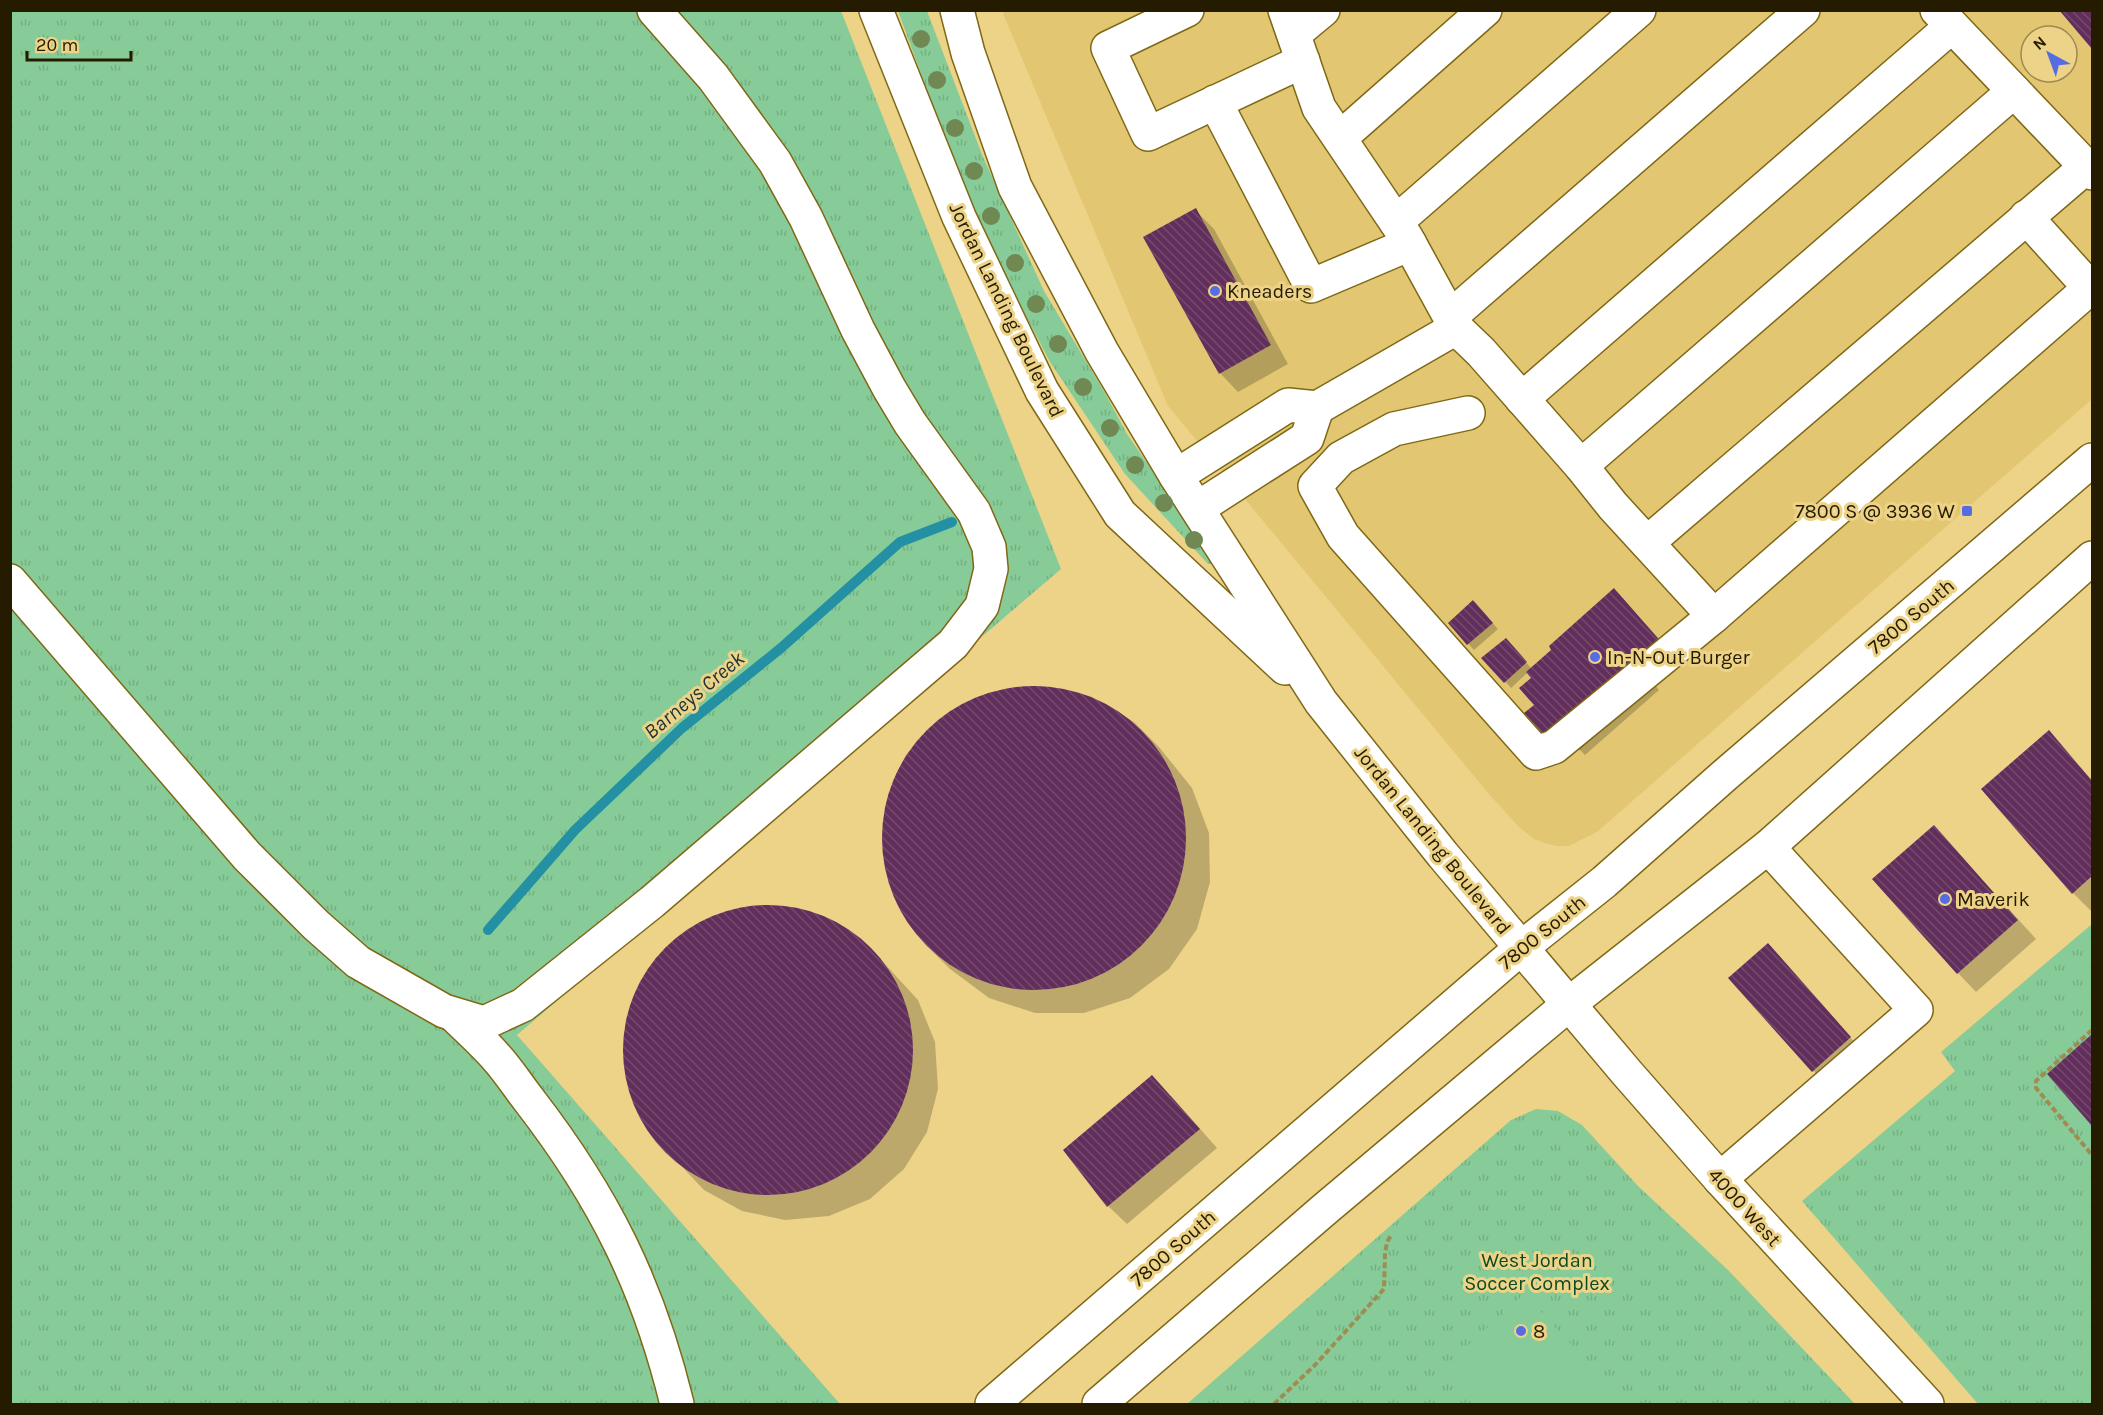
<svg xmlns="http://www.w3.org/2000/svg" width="2103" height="1415" viewBox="0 0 2103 1415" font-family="Karla,sans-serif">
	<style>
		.built { fill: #e2c672; fill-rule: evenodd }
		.grass { fill: url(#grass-tufts) }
		.garden { fill: #87cc98 }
		.shadow { fill: #0003 }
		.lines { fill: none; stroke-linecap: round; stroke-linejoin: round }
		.stream { stroke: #2391a3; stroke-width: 10 }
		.building { fill: url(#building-back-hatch) }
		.minor-casing { stroke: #7f6816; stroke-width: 36 }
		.major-casing { stroke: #7f6816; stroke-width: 36 }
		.path { stroke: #9f8c53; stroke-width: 4; stroke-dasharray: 6 3; stroke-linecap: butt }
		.minor { stroke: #fff; stroke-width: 33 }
		.major { stroke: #fff; stroke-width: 33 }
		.tree { fill: #708851 }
		.poi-dot { fill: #556ce2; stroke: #edd388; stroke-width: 2 }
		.labels { text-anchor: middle; stroke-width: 6; stroke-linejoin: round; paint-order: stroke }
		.poi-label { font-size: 20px; fill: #251b00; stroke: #edd388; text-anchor: start }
		.street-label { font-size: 20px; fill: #251b00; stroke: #edd388 }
		.park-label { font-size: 20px; fill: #0a4b24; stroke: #edd388 }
		.water-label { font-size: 21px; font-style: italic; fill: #1c3338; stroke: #edd388 }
	</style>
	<defs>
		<pattern id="grass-tufts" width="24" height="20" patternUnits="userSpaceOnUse" patternTransform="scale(1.5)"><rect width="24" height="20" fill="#87cc98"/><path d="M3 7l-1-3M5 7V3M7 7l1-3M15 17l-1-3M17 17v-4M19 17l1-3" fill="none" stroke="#74af81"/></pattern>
		<pattern id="building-back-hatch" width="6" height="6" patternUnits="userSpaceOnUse" patternTransform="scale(1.5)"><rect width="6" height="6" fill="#622e5c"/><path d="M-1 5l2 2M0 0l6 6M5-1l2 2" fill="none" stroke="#744a6d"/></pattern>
	</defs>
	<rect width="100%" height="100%" fill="#edd388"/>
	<path class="built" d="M 1002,11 L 2092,11 L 2092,399 L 1597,832 L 1569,846 L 1556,846 L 1545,843 L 1534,839 L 1519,827 L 1488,793 L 1168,406 ZM 2031,36 L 2067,36 L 2067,72 L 2031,72 Z"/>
	<g class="grass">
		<polygon points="10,11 841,11 1061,569 517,1035 840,1404 11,1404"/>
		<polygon points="898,11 927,11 983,157 1044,291 1105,393 1127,434 1216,563 1208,564 1125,474 1050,362 986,239 939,123"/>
		<polygon points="2092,924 2092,1404 1978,1404 1802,1201 1955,1071 1941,1052"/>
		<polygon points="1536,1109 1558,1111 1582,1125 1638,1186 1728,1270 1855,1404 1187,1404 1511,1120"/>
	</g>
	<polygon class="garden" points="1524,1294 1627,1404 1475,1404 1442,1369"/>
	<g class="shadow">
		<polygon points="1195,210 1214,229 1288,364 1238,392 1220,373"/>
		<polygon points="1479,608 1498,629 1474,650 1450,623"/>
		<polygon points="1632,609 1680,662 1655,685 1659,690 1585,755 1536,705 1533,678 1528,672 1511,688 1484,658 1511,646 1532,669"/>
		<polygon points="1039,686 1090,696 1134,722 1159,747 1192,788 1209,833 1210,882 1197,929 1169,969 1130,998 1084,1013 1035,1013 989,998 950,969 925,944 897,904 883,854 886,803 906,755 942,718 988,693"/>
		<polygon points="2048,732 2092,780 2092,912 2073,893 1983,789"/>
		<polygon points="1934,827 2036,939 1976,992 1958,973"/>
		<polygon points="777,906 822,916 862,939 918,1000 935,1042 938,1089 927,1132 904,1169 870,1199 829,1216 785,1220 742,1211 704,1190 648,1131 629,1091 623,1047 632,1002 654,961 688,930 731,911"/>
		<polygon points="1774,951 1856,1044 1819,1077 1730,978"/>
		<polygon points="2092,1036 2092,1124 2049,1074"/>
		<polygon points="1171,1096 1217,1148 1127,1224 1108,1206"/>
	</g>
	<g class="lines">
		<polyline class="stream" points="488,930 575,830 682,728 781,648 900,542 952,522"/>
	</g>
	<g class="building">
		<polygon points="2059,10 2092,10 2092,49"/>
		<polygon points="1196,208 1271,345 1219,374 1143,237"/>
		<polygon points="1614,588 1662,643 1655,683 1579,750 1557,725 1545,736 1524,713 1534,705 1519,688 1531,678 1526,672 1551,650 1549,646"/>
		<polygon points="1473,600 1493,623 1467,645 1448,623"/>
		<polygon points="1506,638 1527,662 1504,683 1481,658"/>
		<circle cx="1034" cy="838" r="152"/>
		<polygon points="2049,730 2092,781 2092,876 2072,894 1981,789"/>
		<polygon points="1934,825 2018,920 1957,974 1872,879"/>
		<circle cx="768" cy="1050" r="145"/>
		<polygon points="1768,943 1851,1037 1812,1072 1728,978"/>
		<polygon points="2092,1034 2092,1126 2047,1074"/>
		<polygon points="1152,1075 1200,1129 1107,1207 1063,1150"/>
	</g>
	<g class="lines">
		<g class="minor-casing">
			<g id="minor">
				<polyline points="1187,10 1108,48 1148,134 1303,61"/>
				<polyline points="1285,10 1319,108 1406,237 1456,328 1481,352 1581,466 1613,506 1714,616"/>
				<polyline points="1937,10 2092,173"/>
				<polyline points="1294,34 1323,10"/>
				<polyline points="1215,102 1311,286 1410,244"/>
				<polyline points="1340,138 1485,10"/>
				<polyline points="1396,222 1639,10"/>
				<polyline points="1450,317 1803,10"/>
				<polyline points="1522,399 1952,26"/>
				<polyline points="1468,413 1394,429 1341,458 1315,486 1343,536 1536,753 1554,747 1714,616 2090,288 2026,217"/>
				<polyline points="1581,466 2014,91"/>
				<polyline points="1176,476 1288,405 1317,408 1456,328"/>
				<polyline points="1198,508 1307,438 1317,408"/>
				<polyline points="1647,543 2086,167"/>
				<polyline points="10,581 247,856 316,925 358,962 444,1011 484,1023 523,1005 652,902 953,644 982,606 991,569 989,547 974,512 910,423 889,388 858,330 806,218 775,162 713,77 654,10"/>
				<path d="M 454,1015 C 468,1029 483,1042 496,1057 C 508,1070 518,1086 529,1100 C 604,1197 648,1285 677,1404"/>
				<polyline points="1720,1179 1916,1010 1768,847"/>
			</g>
		</g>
		<g class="major-casing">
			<g id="major">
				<polyline points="876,10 959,217 1042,391 1120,514 1285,668"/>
				<polyline points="957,10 968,53 1015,187 1102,352 1176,476 1321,702 1443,855 1627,1073 1720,1179 1927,1404"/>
				<polyline points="992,1404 1521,948 1604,882 1725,775 2092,460"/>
				<polyline points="1099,1404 1325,1209 1569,1004 1768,847 2092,558"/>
			</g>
		</g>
		<g class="path">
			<polyline points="2092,1030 2036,1081 2036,1088 2092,1155"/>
			<polyline points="1274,1404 1315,1365 1384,1289 1385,1254 1387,1242 1392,1234"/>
		</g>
		<use href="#minor" class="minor"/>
		<use href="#major" class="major"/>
	</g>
	<g class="tree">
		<circle cx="921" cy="39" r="9"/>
		<circle cx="937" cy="80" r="9"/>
		<circle cx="955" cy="128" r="9"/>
		<circle cx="974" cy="171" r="9"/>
		<circle cx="991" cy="216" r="9"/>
		<circle cx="1015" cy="263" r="9"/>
		<circle cx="1036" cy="304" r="9"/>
		<circle cx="1058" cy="344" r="9"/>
		<circle cx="1083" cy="387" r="9"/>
		<circle cx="1110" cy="428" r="9"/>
		<circle cx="1135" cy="465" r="9"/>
		<circle cx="1164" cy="503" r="9"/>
		<circle cx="1194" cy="540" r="9"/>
	</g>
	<g class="poi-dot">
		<circle cx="1215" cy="291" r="6"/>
		<rect x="1961" y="505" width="12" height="12" rx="3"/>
		<circle cx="1595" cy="657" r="6"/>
		<circle cx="1945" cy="899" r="6"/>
		<circle cx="1521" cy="1331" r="6"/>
	</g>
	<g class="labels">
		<g class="poi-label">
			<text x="1227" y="298">Kneaders</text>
			<text x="1955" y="518" text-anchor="end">7800 S @ 3936 W</text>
			<text x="1607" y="664">In-N-Out Burger</text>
			<text x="1957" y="906">Maverik</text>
			<text x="1533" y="1338">8</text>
		</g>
		<g class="street-label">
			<text transform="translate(1007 310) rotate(64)" y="7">Jordan Landing Boulevard</text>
			<text transform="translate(1911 616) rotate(-40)" y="7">7800 South</text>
			<text transform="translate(1433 840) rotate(51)" y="7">Jordan Landing Boulevard</text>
			<text transform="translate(1542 932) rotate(-39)" y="7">7800 South</text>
			<text transform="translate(1745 1207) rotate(48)" y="7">4000 West</text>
			<text transform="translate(1173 1248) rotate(-41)" y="7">7800 South</text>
		</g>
		<g class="park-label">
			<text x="1537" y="1267">West Jordan<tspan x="1537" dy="23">Soccer Complex</tspan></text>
		</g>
		<g class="water-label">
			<text transform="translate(694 695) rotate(-40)" y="7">Barneys Creek</text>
		</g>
	</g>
	<rect width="2103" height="1415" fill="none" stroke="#251b00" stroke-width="24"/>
	<g transform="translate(2049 54) rotate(319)"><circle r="28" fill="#edd388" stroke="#9d8952" stroke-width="1.5"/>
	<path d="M0-4.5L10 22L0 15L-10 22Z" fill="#556ce2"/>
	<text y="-9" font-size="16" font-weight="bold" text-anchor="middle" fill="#251b00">N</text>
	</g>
	<path d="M27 51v9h104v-9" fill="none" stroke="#251b00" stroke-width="3"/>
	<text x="36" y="51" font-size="18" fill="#251b00" stroke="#edd388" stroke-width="4.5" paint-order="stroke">20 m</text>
</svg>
